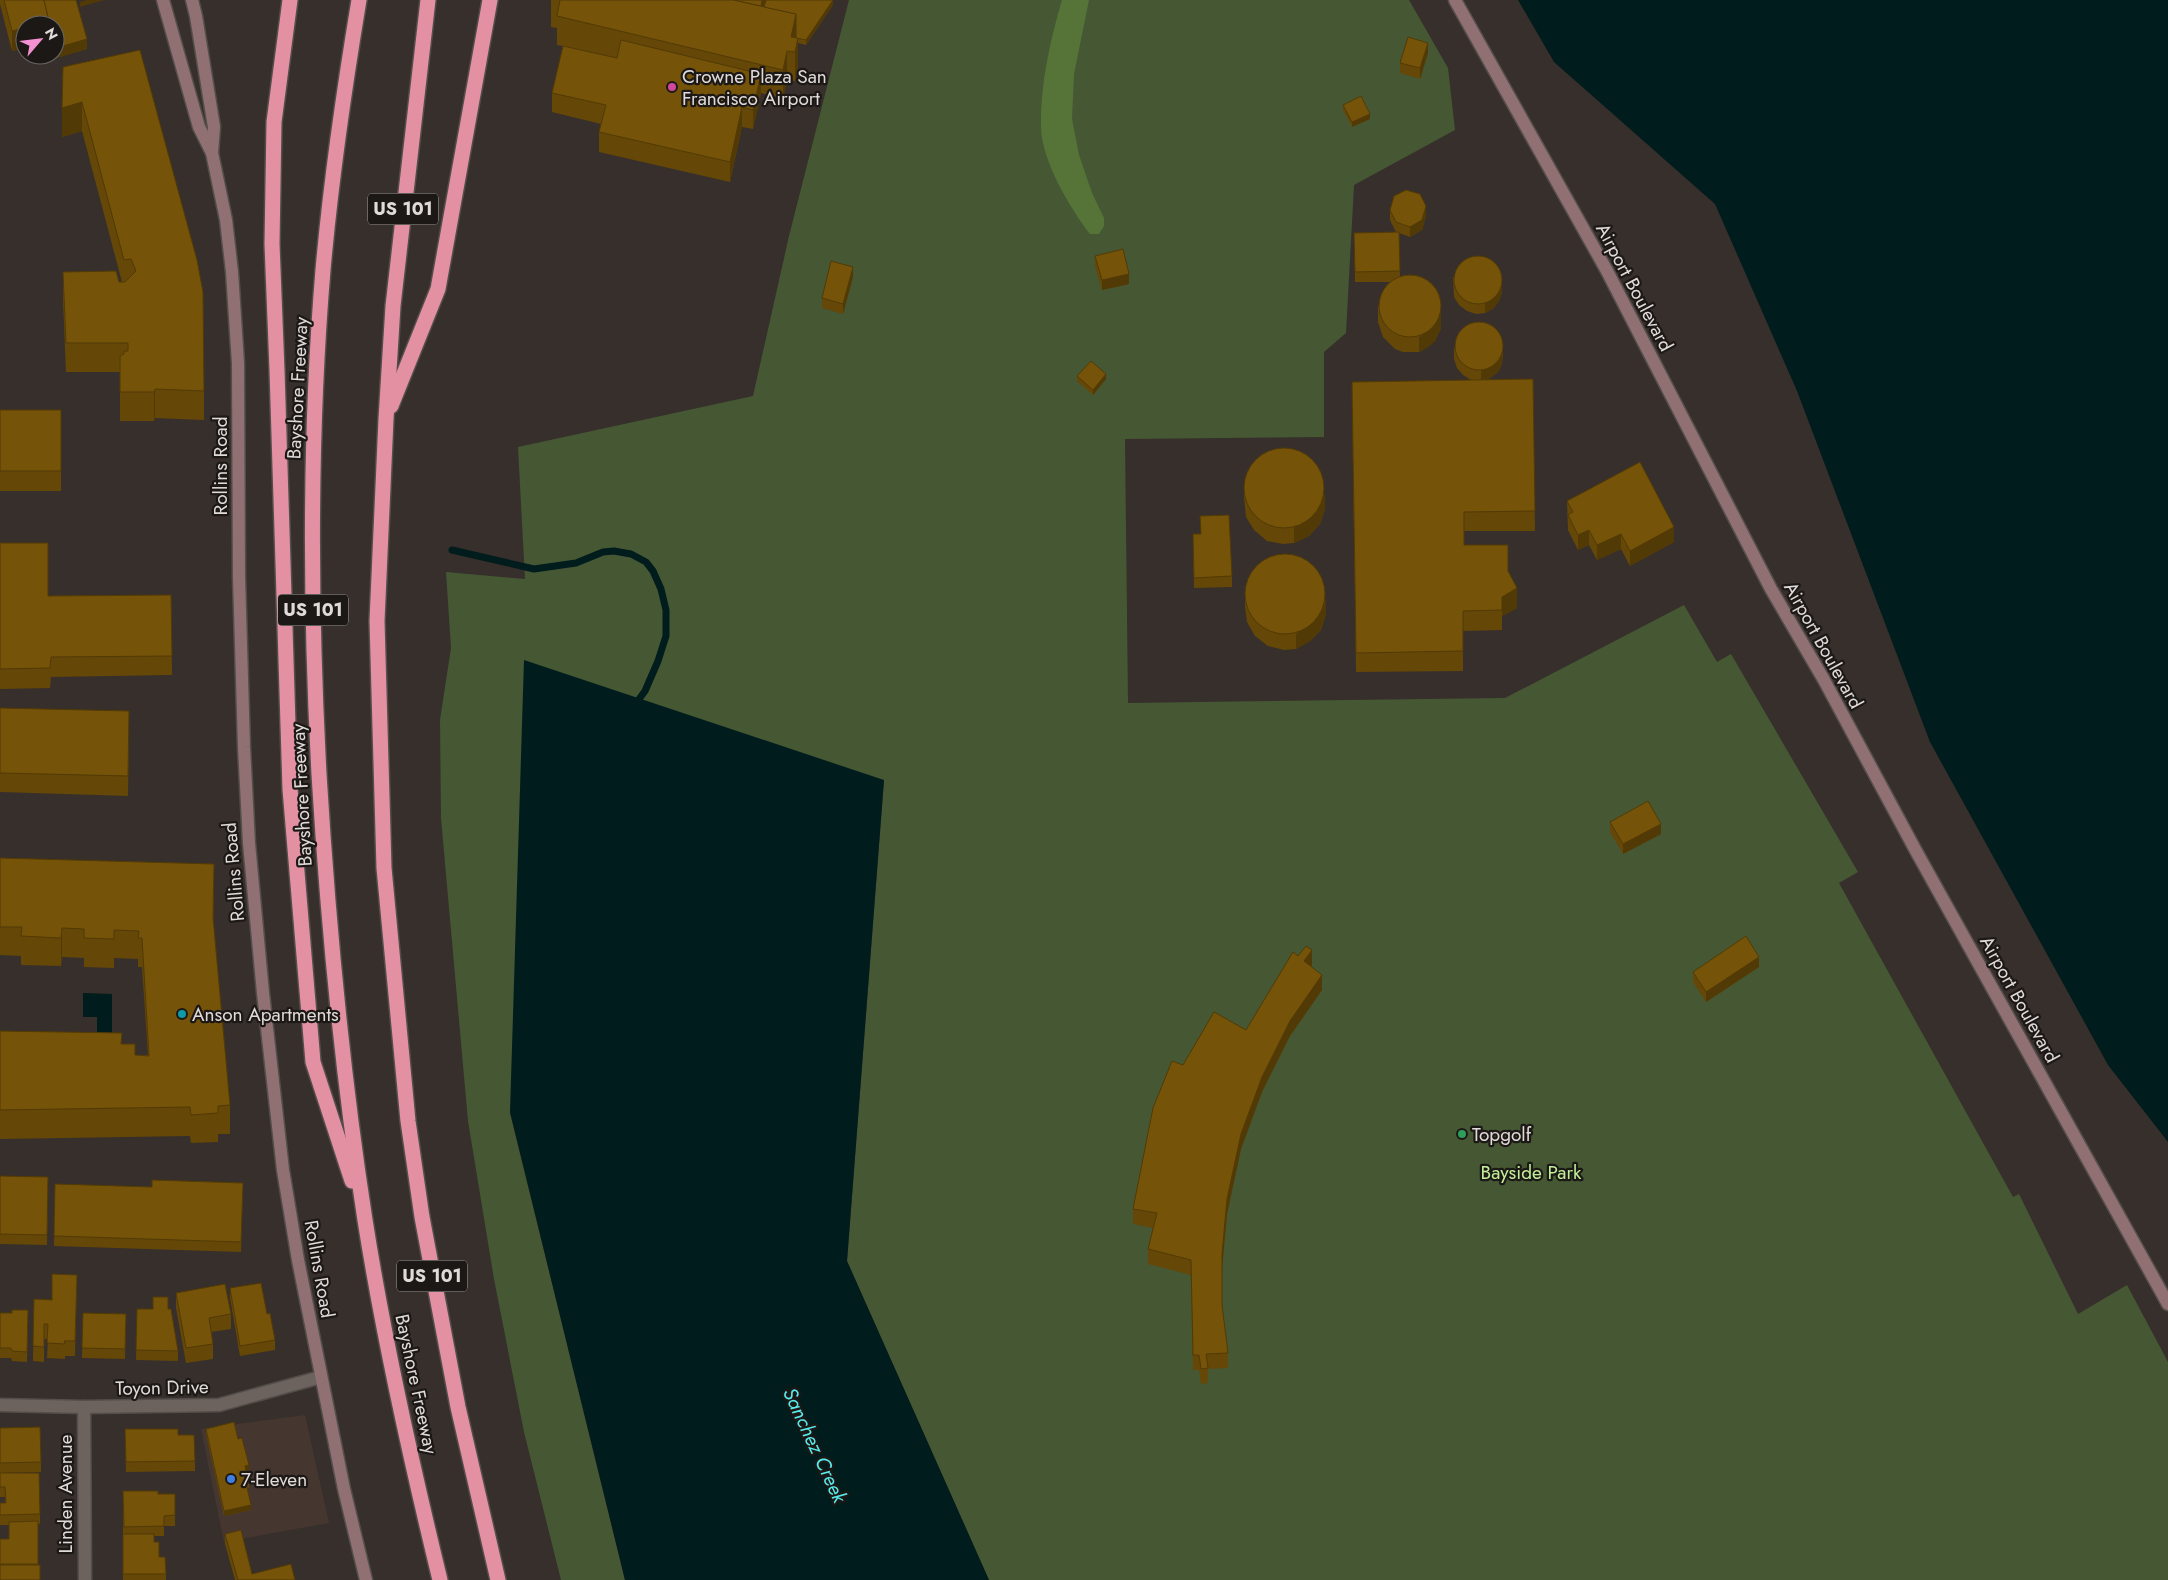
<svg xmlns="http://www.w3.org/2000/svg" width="2168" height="1580" viewBox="0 0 2168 1580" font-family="Jost,sans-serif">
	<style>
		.built { fill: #453630 }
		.green { fill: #455833 }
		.forest { fill: #567438 }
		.water { fill: #001c1c }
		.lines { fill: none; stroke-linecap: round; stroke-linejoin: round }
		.stream { stroke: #001c1c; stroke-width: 7 }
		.street-casing { stroke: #544e4b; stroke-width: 15 }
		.secondary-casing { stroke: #544e4b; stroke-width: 15 }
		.highway-casing { stroke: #544e4b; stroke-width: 18 }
		.street { stroke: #6c635f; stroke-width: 12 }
		.secondary { stroke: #907073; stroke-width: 12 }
		.highway { stroke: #e390a2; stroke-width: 15 }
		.wall { fill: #654708 }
		.shaded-wall { fill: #523a06 }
		.building { fill: #755309; stroke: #523a06 }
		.hotel-dot { fill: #d1479c; stroke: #1c1816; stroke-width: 2 }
		.culture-dot { fill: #0f9aa8; stroke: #1c1816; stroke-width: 2 }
		.leisure-dot { fill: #2e9e5b; stroke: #1c1816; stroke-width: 2 }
		.shop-dot { fill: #3f7fe0; stroke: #1c1816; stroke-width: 2 }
		.labels { text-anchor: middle; stroke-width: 4.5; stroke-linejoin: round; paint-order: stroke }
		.shield { fill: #1c1816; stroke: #a5a09e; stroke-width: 1 }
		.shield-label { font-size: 18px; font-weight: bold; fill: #e0dad8 }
		.poi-label { font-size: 19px; fill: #e0dad8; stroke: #1c1816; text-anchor: start }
		.street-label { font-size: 19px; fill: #e0dad8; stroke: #1c1816 }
		.park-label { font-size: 19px; fill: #c2f099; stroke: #1c1816 }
		.water-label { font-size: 20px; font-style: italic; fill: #57eaea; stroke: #1c1816 }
	</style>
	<rect width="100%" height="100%" fill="#372f2b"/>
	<polygon class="built" points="305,1415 329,1523 224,1542 201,1429"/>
	<polygon class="green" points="849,0 1409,0 1448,68 1455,130 1354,185 1346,333 1324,352 1324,437 1125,439 1128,703 1505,698 1684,605 1717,662 1731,654 1858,872 1839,883 2013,1197 2019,1194 2078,1314 2127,1285 2168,1362 2168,1580 989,1580 847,1261 884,780 510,1113 625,1580 561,1580 524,1432 494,1279 468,1121 441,818 440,720 451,648 446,572 525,579 518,447 753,396 789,236"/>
	<path class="forest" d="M 1062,0 L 1089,0 L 1074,74 L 1072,119 L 1079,155 L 1092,193 L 1104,218 L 1104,226 L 1099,234 L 1090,234 C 1070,208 1042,161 1041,128 C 1040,85 1050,41 1062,0 Z"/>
	<g class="water">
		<polygon points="1518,0 2168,0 2168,1142 2108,1065 1930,742 1797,391 1715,204 1554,62"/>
		<polygon points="524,660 884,780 847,1261 989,1580 625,1580 510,1112"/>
		<polygon points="83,993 112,994 112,1039 97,1038 97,1017 83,1017"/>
	</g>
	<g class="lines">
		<polyline class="stream" points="452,550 534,569 576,563 603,552 614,551 631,554 646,562 653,571 661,589 666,610 666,636 658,661 645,691 634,706"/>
		<g class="street-casing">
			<g id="street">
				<polyline points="0,1405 84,1407 219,1405 321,1377"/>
				<polyline points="84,1407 85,1580"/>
			</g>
		</g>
		<g class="secondary-casing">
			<g id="secondary">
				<polyline points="163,0 199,127 212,153 226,220 232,272 238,363 239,577 244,747 249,843 263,993 283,1170 298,1260 344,1489 366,1580"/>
				<polyline points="192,0 196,16 214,127 212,153"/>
				<polyline points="1455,0 1607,271 1771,589 1824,680 1916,851 2168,1304"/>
			</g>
		</g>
		<g class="highway-casing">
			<g id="highway">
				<polyline points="290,0 274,122 272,244 277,370 290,789 313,1062 352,1181"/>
				<path d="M 359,0 C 344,90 331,179 323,270 C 309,438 310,606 319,774 C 328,923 342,1072 365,1220 C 384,1341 411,1461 440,1580"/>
				<polyline points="428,0 393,306 386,419 377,621 384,868 408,1121 422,1217 458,1407 498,1580"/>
				<polyline points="391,406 438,289 490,0"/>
			</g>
		</g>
		<use href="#street" class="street"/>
		<use href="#secondary" class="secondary"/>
		<use href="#highway" class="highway"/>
	</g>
	<g class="wall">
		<polygon points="0,0 76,0 87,49 56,58 55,55 55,25 25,25 25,48 12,51 0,4"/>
		<polygon points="551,0 833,0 833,5 806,45 798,43 798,67 795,81 787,80 783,99 761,93 753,129 742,127 730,182 599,152 599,132 601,124 552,112 552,93 563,46 557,45 557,28 551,27"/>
		<polygon points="140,50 204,391 204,420 155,418 154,421 120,421 120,372 66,372 63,301 63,272 122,282 82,131 62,137 63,67"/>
		<polygon points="1428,53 1420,79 1400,73 1400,63"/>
		<polygon points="1343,105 1370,119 1352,127 1343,110"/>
		<polygon points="1390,210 1426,216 1422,230 1410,237 1399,233 1400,276 1441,328 1435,341 1428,347 1419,352 1403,352 1395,349 1383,337 1378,322 1378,307 1390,282 1355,282 1354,233 1396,232 1390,220"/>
		<polygon points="1095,256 1129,284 1102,290 1095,266"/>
		<polygon points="853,277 843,314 822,308 822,298"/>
		<polygon points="1453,277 1502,292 1499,301 1493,309 1485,313 1476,314 1467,311 1459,305 1454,297"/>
		<polygon points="1454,348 1503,354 1502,364 1498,372 1490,378 1484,380 1533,379 1535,531 1464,531 1464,545 1508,571 1517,608 1502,616 1502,630 1463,631 1463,671 1356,672 1352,401 1471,380 1463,375 1457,368 1454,359"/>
		<polygon points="1077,376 1106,379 1093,395 1077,381"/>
		<rect x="0" y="410" width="61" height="81"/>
		<polygon points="1244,482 1325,509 1320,524 1309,536 1294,543 1283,544 1267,541 1254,530 1246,517 1244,497"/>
		<polygon points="1567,501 1674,542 1630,566 1621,549 1597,560 1589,545 1578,550 1568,530"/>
		<polygon points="1193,534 1232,576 1232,587 1194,588"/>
		<polygon points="0,543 48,596 171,595 172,675 51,677 50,688 0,689"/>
		<polygon points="1245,592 1326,614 1321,630 1310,641 1296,649 1284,650 1268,646 1255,636 1247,622 1245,607"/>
		<polygon points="0,708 129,731 128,796 0,792"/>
		<polygon points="1610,822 1661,834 1623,854 1610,832"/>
		<polygon points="0,858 214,893 213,924 230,1105 230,1134 218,1134 218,1142 191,1143 190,1136 0,1139 0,1031 122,1044 135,1055 148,1055 142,967 138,967 138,959 114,958 114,968 84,967 84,958 62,957 61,966 21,965 21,956 0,955"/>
		<polygon points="1312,965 1311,966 1322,990 1290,1036 1262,1092 1241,1149 1227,1214 1222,1269 1222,1306 1228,1353 1228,1368 1208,1369 1208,1383 1201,1384 1199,1370 1193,1370 1191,1275 1148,1264 1148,1249 1153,1228 1133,1224 1133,1209 1183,1065 1246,1030"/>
		<polygon points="1759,967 1706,1002 1693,982 1693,972"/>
		<polygon points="0,1176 48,1177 47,1245 0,1244"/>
		<polygon points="243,1183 241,1252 54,1246 55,1184 152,1187"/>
		<polygon points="77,1275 75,1356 65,1356 65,1359 47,1358 48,1339 44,1339 44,1362 33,1361 34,1299 52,1300"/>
		<polygon points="230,1288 267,1314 275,1340 275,1350 240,1356 230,1298"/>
		<polygon points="176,1293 231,1314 231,1329 211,1332 213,1344 213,1359 186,1363 176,1308"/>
		<polygon points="137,1309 168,1309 178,1351 178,1361 136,1360"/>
		<polygon points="28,1310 27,1362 12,1361 11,1358 0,1358 0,1313 12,1313"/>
		<polygon points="83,1313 126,1314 125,1359 82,1358"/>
		<polygon points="0,1428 41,1462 41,1472 0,1473"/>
		<polygon points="125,1429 178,1435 195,1461 195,1471 126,1472"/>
		<polygon points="206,1429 238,1439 249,1470 246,1471 249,1483 249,1488 247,1488 251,1510 224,1516 206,1434"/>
		<polygon points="0,1473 40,1514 40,1524 38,1524 38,1565 0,1580 0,1539 9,1539 9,1525 0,1525 0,1503 5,1503 5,1497 0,1497"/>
		<polygon points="123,1491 158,1494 175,1494 175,1526 164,1526 164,1536 154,1536 154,1542 166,1574 166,1580 123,1580"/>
		<polygon points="225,1534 252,1574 295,1580 235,1580 225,1544"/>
	</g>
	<g class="shaded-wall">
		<polygon points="87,0 104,0 80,7 80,2"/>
		<polygon points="762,0 767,0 760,30 759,15"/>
		<polygon points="833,0 833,5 806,45 806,40"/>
		<polygon points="796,14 796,43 791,37"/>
		<polygon points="49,21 49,25 35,25"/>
		<polygon points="25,28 25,48 12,51 12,31"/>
		<polygon points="798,38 798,67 795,81 795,52"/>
		<polygon points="87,39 87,49 56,58 56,48"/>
		<polygon points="1428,43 1428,53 1420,79 1420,68"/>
		<polygon points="787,51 787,80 783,99 783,70"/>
		<polygon points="761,74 761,94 753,129 753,110"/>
		<polygon points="82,102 82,131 62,137 62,108"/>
		<polygon points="742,107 742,127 730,182 730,162"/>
		<polygon points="1370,114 1370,119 1352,127 1352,122"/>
		<polygon points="1426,206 1426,216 1422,230 1410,237 1410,227"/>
		<polygon points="853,267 853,277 843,314 843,304"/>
		<polygon points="1129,274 1129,284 1102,290 1102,280"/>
		<polygon points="1502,282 1502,292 1499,301 1493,309 1485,313 1485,303"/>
		<polygon points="1441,313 1441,328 1435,341 1428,347 1419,352 1419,337"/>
		<polygon points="1503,344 1502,364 1498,372 1490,378 1481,381 1481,371"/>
		<polygon points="1106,374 1106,379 1093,395 1093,390"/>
		<polygon points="155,389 155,418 154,421 154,392"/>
		<polygon points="1325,494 1325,509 1320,524 1309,536 1294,543 1294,528"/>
		<polygon points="1674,527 1674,542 1630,566 1630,551"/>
		<polygon points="1589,530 1589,545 1578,550 1578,535"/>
		<polygon points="1621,534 1621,549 1597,560 1597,545"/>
		<polygon points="1517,588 1517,608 1502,616 1502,597"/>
		<polygon points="1326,599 1326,614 1321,630 1310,641 1296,649 1296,634"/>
		<polygon points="1661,824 1661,834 1623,854 1623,844"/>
		<polygon points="214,864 214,893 213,946 213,917"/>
		<polygon points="62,928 62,957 61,966 61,938"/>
		<polygon points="1312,950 1312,965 1304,976 1304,961"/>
		<polygon points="1759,957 1759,967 1706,1002 1706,992"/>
		<polygon points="1322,975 1322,990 1290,1036 1262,1092 1241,1149 1227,1214 1222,1269 1222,1254 1227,1199 1241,1134 1262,1077 1290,1021"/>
		<polygon points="249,1465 249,1470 245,1471 245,1466"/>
		<polygon points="251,1505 251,1510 224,1516 224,1511"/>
	</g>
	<g class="building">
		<polygon points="4,0 44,0 49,21 35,25 25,25 25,28 12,31"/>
		<polygon points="44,0 76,0 87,39 56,48 55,45 55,25 49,25 49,21"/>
		<polygon points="560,0 734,0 796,14 791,37 798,38 795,52 787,51 783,70 557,16"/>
		<polygon points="734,0 762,0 761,6"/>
		<polygon points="766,0 833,0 806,40 796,38 796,14 764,7"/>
		<polygon points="1408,37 1428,43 1420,68 1400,63"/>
		<polygon points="621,40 761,74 753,110 742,107 730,162 599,132 606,105 552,93 563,46 617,58"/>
		<polygon points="140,50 197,260 203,292 204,391 155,389 154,392 120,392 120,356 124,354 124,351 128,351 128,343 66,343 63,272 116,271 119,282 125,282 136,271 131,259 124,260 82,102 62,108 63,67"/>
		<polygon points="1361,96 1370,114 1352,122 1343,105"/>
		<polygon points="1406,190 1420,194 1426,206 1422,220 1410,227 1396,222 1390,210 1394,196"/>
		<polygon points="1399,232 1400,271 1355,272 1354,233"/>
		<polygon points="1123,249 1129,274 1102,280 1095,256"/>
		<circle cx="1478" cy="280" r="24"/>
		<polygon points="831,261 853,267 843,304 822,298"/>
		<circle cx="1410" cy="306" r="31"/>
		<circle cx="1479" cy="346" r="24"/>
		<polygon points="1091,361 1106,374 1093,390 1077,376"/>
		<polygon points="1533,379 1535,511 1464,512 1464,545 1508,545 1508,571 1517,588 1502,597 1502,610 1463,611 1463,651 1356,653 1352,382"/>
		<rect x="0" y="410" width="61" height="61"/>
		<circle cx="1284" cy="488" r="40"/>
		<polygon points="1640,462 1674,527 1630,551 1621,534 1597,545 1589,530 1578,535 1568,515 1573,512 1567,501"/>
		<polygon points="1229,515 1232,576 1194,578 1193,534 1201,534 1200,516"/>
		<polygon points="0,543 48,543 48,596 171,595 172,656 51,657 50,668 0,669"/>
		<circle cx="1285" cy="594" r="40"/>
		<polygon points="0,708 129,711 128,776 0,773"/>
		<polygon points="1648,801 1661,824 1623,844 1610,822"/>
		<polygon points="0,858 214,864 213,917 230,1105 218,1106 218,1113 191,1115 190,1107 0,1110 0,1031 122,1033 121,1044 135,1044 135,1055 149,1056 142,938 138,938 139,931 114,930 114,939 84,938 84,929 62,928 61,938 21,936 22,927 0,927"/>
		<polygon points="1746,936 1759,957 1706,992 1693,972"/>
		<polygon points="1306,946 1312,950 1304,961 1322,975 1290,1021 1262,1077 1241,1134 1227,1199 1222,1254 1222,1305 1228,1353 1206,1354 1208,1368 1201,1369 1199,1355 1193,1355 1191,1260 1148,1249 1157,1213 1133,1209 1153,1108 1172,1061 1183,1065 1214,1012 1246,1030 1293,952 1298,956"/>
		<polygon points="0,1176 48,1177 47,1235 0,1234"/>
		<polygon points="152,1180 243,1183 241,1242 54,1236 55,1184 152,1187"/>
		<polygon points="52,1274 77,1275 75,1341 64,1341 65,1344 47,1343 48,1324 44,1324 44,1347 33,1346 34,1299 52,1300"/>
		<polygon points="261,1283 267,1314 270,1313 275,1340 240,1346 230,1288"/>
		<polygon points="225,1284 231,1314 209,1318 213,1344 186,1348 176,1293"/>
		<polygon points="153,1297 168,1297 168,1309 171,1309 178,1351 136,1350 137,1309 153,1309"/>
		<polygon points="12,1310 28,1310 27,1352 12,1351 11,1348 0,1348 0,1313 12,1313"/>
		<polygon points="83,1313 126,1314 125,1349 82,1348"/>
		<polygon points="234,1422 238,1439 242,1438 249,1465 245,1466 249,1483 246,1483 251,1505 224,1511 206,1429"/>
		<polygon points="40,1427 41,1462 0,1463 0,1428"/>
		<polygon points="125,1429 178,1429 178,1435 194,1435 195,1461 126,1462"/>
		<polygon points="0,1473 39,1473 40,1514 0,1515 0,1503 6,1503 5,1487 0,1487"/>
		<polygon points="123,1491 158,1491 158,1494 175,1494 175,1515 164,1516 164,1526 124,1527"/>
		<polygon points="38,1521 38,1564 0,1564 0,1539 9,1539 9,1522"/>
		<polygon points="241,1530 252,1574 291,1564 295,1580 238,1580 225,1534"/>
		<polygon points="123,1534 154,1534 154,1542 159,1542 159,1557 165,1557 166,1574 123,1574"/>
		<rect x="0" y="1565" width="40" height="15"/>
	</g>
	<circle class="hotel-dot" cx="672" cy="87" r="5"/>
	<circle class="culture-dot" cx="182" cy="1014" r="5"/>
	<circle class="leisure-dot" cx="1462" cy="1134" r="5"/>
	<circle class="shop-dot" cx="231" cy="1479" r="5"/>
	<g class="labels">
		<g class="shield">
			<rect x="368" y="193.5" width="70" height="31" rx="4"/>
			<rect x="278" y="594.5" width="70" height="31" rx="4"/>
			<rect x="397" y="1260.5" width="70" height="31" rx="4"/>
		</g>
		<g class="shield-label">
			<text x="403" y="215">US 101</text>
			<text x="313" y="616">US 101</text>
			<text x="432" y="1282">US 101</text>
		</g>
		<g class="poi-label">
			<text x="682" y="83">Crowne Plaza San<tspan x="682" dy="22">Francisco Airport</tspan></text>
			<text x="192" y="1021">Anson Apartments</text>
			<text x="1472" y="1141">Topgolf</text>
			<text x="241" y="1486">7-Eleven</text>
		</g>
		<g class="street-label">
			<text transform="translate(1635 287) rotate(62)" y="7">Airport Boulevard</text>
			<text transform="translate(297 388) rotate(-87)" y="7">Bayshore Freeway</text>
			<text transform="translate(220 466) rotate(-90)" y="7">Rollins Road</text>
			<text transform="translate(1824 645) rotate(61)" y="7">Airport Boulevard</text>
			<text transform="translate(301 795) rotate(-93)" y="7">Bayshore Freeway</text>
			<text transform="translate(233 872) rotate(-95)" y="7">Rollins Road</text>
			<text transform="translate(2020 999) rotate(61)" y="7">Airport Boulevard</text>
			<text transform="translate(320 1269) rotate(80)" y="7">Rollins Road</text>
			<text transform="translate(417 1384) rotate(78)" y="7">Bayshore Freeway</text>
			<text transform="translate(162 1387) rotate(-1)" y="7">Toyon Drive</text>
			<text transform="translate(65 1494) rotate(-90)" y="7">Linden Avenue</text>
		</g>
		<g class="park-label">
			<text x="1531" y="1179">Bayside Park</text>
		</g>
		<g class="water-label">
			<text transform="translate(815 1445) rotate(65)" y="7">Sanchez Creek</text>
		</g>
	</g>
	<g transform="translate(40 40) rotate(62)"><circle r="24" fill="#1c1816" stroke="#6a6664"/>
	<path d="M0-4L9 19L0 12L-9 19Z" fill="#f491d3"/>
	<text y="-8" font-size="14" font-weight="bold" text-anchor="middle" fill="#e0dad8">N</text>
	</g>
</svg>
